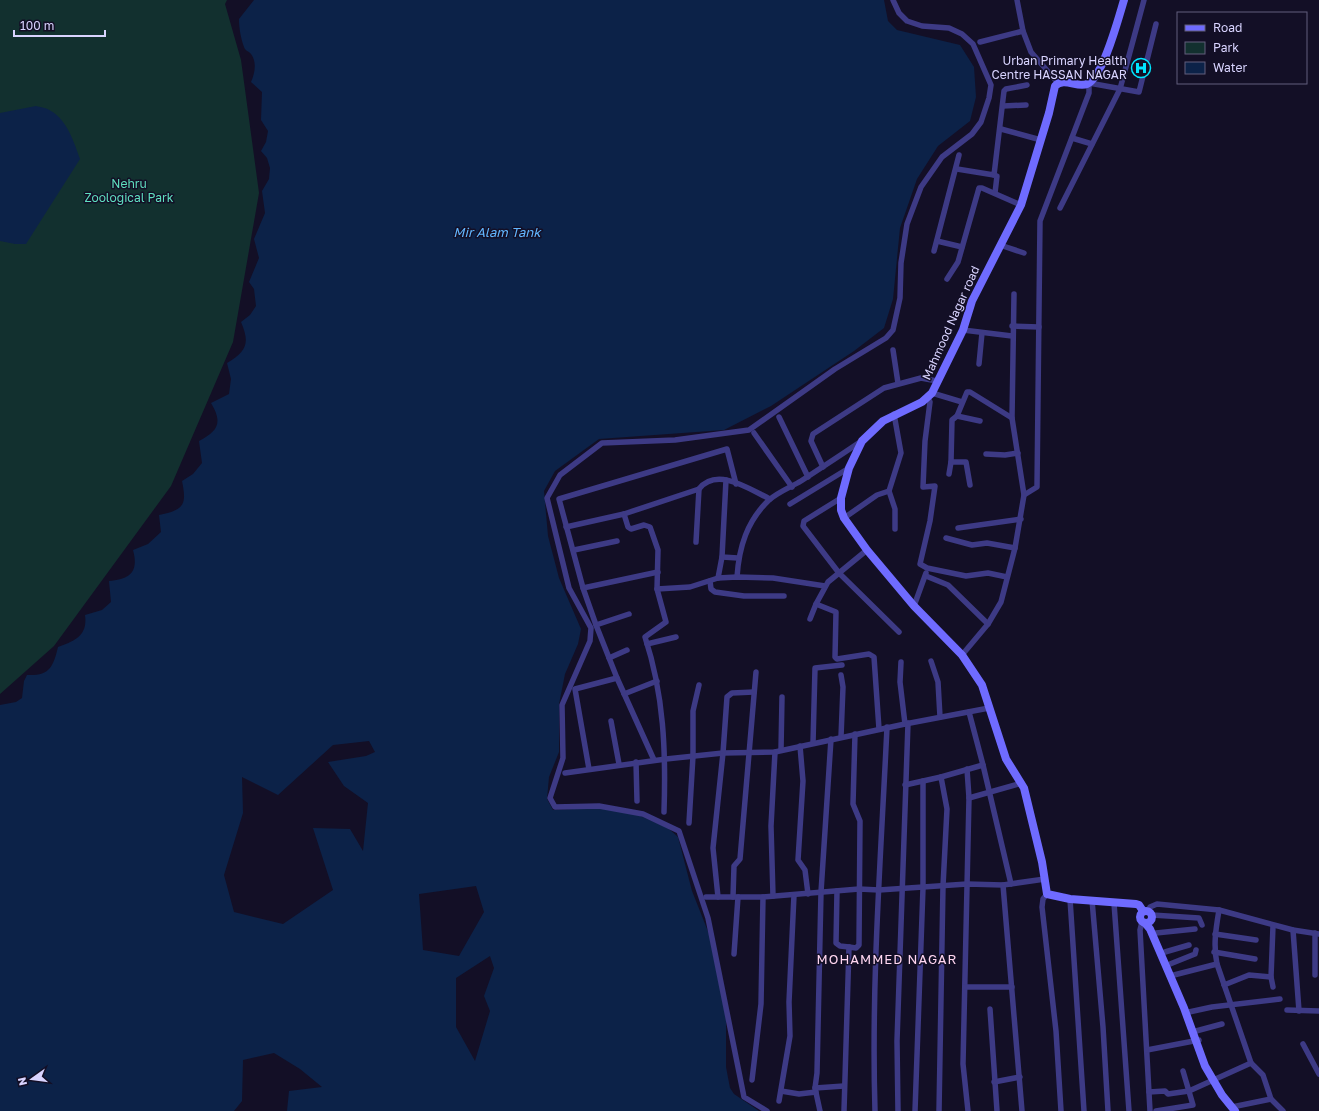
<svg xmlns="http://www.w3.org/2000/svg" width="1319" height="1111" viewBox="0 0 1319 1111" font-family="'Golos Text',sans-serif">
	<style>
		.green { fill: #12302f }
		.water { fill: #0c2248; fill-rule: evenodd }
		.lines { fill: none; stroke-linecap: round; stroke-linejoin: round }
		.minor { stroke: #3d3a85; stroke-width: 5.5 }
		.secondary { stroke: #6f6bff; stroke-width: 8 }
		.labels { text-anchor: middle; stroke-width: 3; stroke-linejoin: round; paint-order: stroke }
		.poi-label { font-size: 12px; fill: #d9d4ff; stroke: #130f26; text-anchor: end }
		.park-label { font-size: 12px; fill: #5fe0c0; stroke: #130f26 }
		.street-label { font-size: 12px; fill: #d9d4ff; stroke: #130f26 }
		.water-label { font-size: 13px; font-style: italic; fill: #62b6ff; stroke: #130f26 }
		.neighbourhood-label { font-size: 13px; letter-spacing: 1px; fill: #ffd6f0; stroke: #130f26 }
	</style>
	<rect width="100%" height="100%" fill="#130f26"/>
	<polygon class="green" points="0,0 227,0 225,4 241,60 259,193 233,342 171,486 54,646 0,694"/>
	<g class="water">
		<path d="M 254,0 L 884,0 L 888,21 L 897,30 L 960,45 L 974,67 L 976,97 L 970,121 L 938,146 L 917,179 L 900,228 L 893,299 L 884,328 L 854,351 L 771,406 L 724,430 L 599,439 L 555,471 L 544,491 L 548,536 L 559,578 L 581,629 L 578,644 L 565,674 L 559,704 L 559,752 L 549,777 L 547,799 L 553,810 L 595,808 L 629,811 L 668,828 L 678,837 L 692,891 L 709,934 L 726,1018 L 726,1067 L 730,1088 L 734,1094 L 759,1111 L 287,1111 L 289,1091 L 322,1087 L 300,1069 L 274,1053 L 243,1060 L 242,1101 L 234,1111 L 0,1111 L 0,705 L 16,702 L 22,698 L 24,681 L 27,675 C 49,676 53,668 58,647 C 74,641 88,636 85,615 L 102,610 L 111,602 L 109,581 C 130,579 139,572 133,550 L 148,544 L 161,532 L 159,515 C 184,510 187,505 182,481 L 193,474 L 202,463 L 199,441 C 218,431 223,423 211,403 L 229,394 L 231,379 L 227,363 C 247,351 250,343 241,322 L 250,315 L 256,306 L 254,289 L 249,282 L 259,258 L 254,239 L 265,213 L 262,191 L 269,179 L 270,168 L 267,158 L 261,151 L 266,142 L 268,131 L 261,120 L 262,92 L 251,82 C 255,73 257,62 251,54 C 249,51 245,51 244,47 C 241,39 239,28 239,19 ZM 369,741 L 375,752 L 366,756 L 328,762 L 344,786 L 368,803 L 363,851 L 350,829 L 313,828 L 333,890 L 283,924 L 234,912 L 224,875 L 243,813 L 242,777 L 278,795 L 333,745 ZM 476,886 L 484,912 L 459,956 L 423,950 L 419,894 ZM 490,956 L 494,968 L 484,996 L 490,1011 L 475,1061 L 456,1027 L 456,978 Z"/>
		<path d="M 36,106 C 40,107 47,108 51,111 C 67,120 74,142 80,159 L 26,244 L 15,244 L 0,241 L 0,113 Z"/>
	</g>
	<g class="lines">
		<g class="minor">
			<polyline points="1023,31 1031,52 1058,83"/>
			<polyline points="980,42 1023,31 1017,0"/>
			<polyline points="1003,106 1026,105"/>
			<polyline points="1001,129 1041,140"/>
			<polyline points="1072,138 1092,144"/>
			<polyline points="957,169 994,175 1004,91 1006,89 1027,85"/>
			<polyline points="994,175 997,176 995,193"/>
			<polyline points="1060,208 1120,89 1144,0"/>
			<polyline points="937,241 962,247"/>
			<polyline points="1000,245 1024,253"/>
			<polyline points="934,251 959,155"/>
			<polyline points="947,279 958,262 979,188 982,188 1021,205"/>
			<polyline points="1012,326 1039,327"/>
			<polyline points="963,330 1012,336"/>
			<polyline points="893,350 898,383"/>
			<polyline points="979,364 982,333"/>
			<polyline points="932,393 962,402"/>
			<polyline points="928,398 930,402 925,441 923,487 935,486 930,521 920,564 927,568 966,576 988,573 1007,577"/>
			<polyline points="957,416 980,421"/>
			<polyline points="779,417 808,477"/>
			<polyline points="1012,418 1014,294"/>
			<polyline points="754,433 792,487"/>
			<polyline points="986,454 1005,455 1018,453"/>
			<polyline points="951,462 952,420 957,416 967,392 970,392 1012,418 1024,495"/>
			<polyline points="823,467 811,441 813,434 884,388 921,378 937,381"/>
			<polyline points="949,474 951,462 966,462 970,485"/>
			<polyline points="889,491 895,509 895,529"/>
			<polyline points="841,498 804,521 803,526 839,573 899,632"/>
			<polyline points="790,504 849,468"/>
			<path d="M 624,514 L 628,527 L 631,529 L 644,525 L 650,527 L 658,550 L 657,589 L 666,622 L 645,637 C 664,695 666,752 664,812"/>
			<polyline points="844,518 877,495 889,491 901,453 894,414"/>
			<path d="M 566,527 L 624,514 L 699,489 C 717,466 751,490 770,499"/>
			<polyline points="958,528 1021,519"/>
			<polyline points="946,538 972,545 987,543 1015,548"/>
			<polyline points="696,542 699,489"/>
			<polyline points="574,550 617,541"/>
			<polyline points="867,550 828,582 816,604 836,612 835,657 837,659 869,654 874,657 879,729"/>
			<polyline points="722,557 738,558"/>
			<polyline points="926,576 948,585 988,624"/>
			<path d="M 737,577 C 739,547 747,521 769,500 C 778,492 791,487 801,481 C 821,468 841,455 860,442"/>
			<polyline points="718,578 722,557 726,480"/>
			<polyline points="710,581 711,589 715,592 744,596 784,596"/>
			<polyline points="583,588 658,572"/>
			<polyline points="657,589 690,587 718,578 737,577 773,578 825,586"/>
			<polyline points="914,606 926,573"/>
			<polyline points="810,619 816,604"/>
			<polyline points="596,625 629,614"/>
			<polyline points="647,644 676,637"/>
			<polyline points="962,655 988,624 1001,602 1015,548 1024,495 1037,487 1040,221 1089,93 1089,83 1139,92 1156,24"/>
			<polyline points="609,658 627,650"/>
			<polyline points="931,661 938,682 940,717"/>
			<polyline points="901,662 900,682 905,724"/>
			<polyline points="624,694 657,681"/>
			<polyline points="611,721 619,764"/>
			<polyline points="841,737 843,687 841,675"/>
			<polyline points="813,743 815,668 842,665"/>
			<polyline points="800,746 803,781 798,860 805,870 808,894"/>
			<polyline points="781,750 782,697"/>
			<polyline points="654,760 617,678 596,625 583,588 559,499 727,449 736,484"/>
			<polyline points="636,762 637,801"/>
			<polyline points="983,765 1011,884"/>
			<polyline points="589,769 575,689 617,678"/>
			<polyline points="967,769 969,798 963,1064 968,1111"/>
			<polyline points="565,773 666,759 723,753 775,752 905,724 989,708"/>
			<polyline points="941,777 983,765 969,712"/>
			<polyline points="905,785 941,777 947,809 943,886 939,1111"/>
			<polyline points="969,798 1022,783"/>
			<polyline points="689,823 693,756 693,711 699,685"/>
			<polyline points="1003,885 1022,1111"/>
			<polyline points="837,891 836,943 840,946 849,947"/>
			<polyline points="1047,894 1043,899 1042,907 1056,1031 1061,1111"/>
			<polyline points="773,896 771,826 775,752"/>
			<polyline points="706,897 763,897 859,889 879,890 967,884 1003,885 1045,879"/>
			<polyline points="718,897 713,848 723,753 727,697 732,693 754,692"/>
			<polyline points="733,897 734,866 740,859 756,672"/>
			<polyline points="1070,899 1084,1111"/>
			<polyline points="1092,900 1103,1027 1108,1111"/>
			<polyline points="1114,903 1129,1111"/>
			<path d="M 1219,910 C 1216,928 1213,945 1217,964 L 1251,1063 L 1263,1075 L 1271,1099 L 1283,1111"/>
			<polyline points="1148,911 1150,907 1157,904 1219,910 1293,930 1319,934"/>
			<polyline points="1152,915 1199,918 1202,925"/>
			<polyline points="1142,922 1140,930 1150,1111"/>
			<polyline points="1293,930 1299,1011"/>
			<polyline points="1156,933 1195,929"/>
			<polyline points="1315,933 1315,975"/>
			<polyline points="1215,934 1256,940"/>
			<polyline points="1165,952 1189,945"/>
			<polyline points="1214,952 1255,959"/>
			<polyline points="734,954 738,897"/>
			<polyline points="1170,964 1195,954 1196,950"/>
			<polyline points="1170,976 1217,964"/>
			<polyline points="1271,977 1273,987"/>
			<polyline points="1224,985 1249,975 1271,977 1273,926"/>
			<polyline points="965,987 1012,987"/>
			<polyline points="990,1009 997,1111"/>
			<polyline points="1287,1010 1319,1011"/>
			<polyline points="1189,1012 1212,1007 1280,999"/>
			<polyline points="1196,1031 1222,1024"/>
			<polyline points="1303,1044 1319,1074"/>
			<polyline points="1147,1050 1199,1040"/>
			<polyline points="752,1080 761,1004 763,897"/>
			<polyline points="994,1082 1020,1077"/>
			<polyline points="815,1088 844,1086"/>
			<polyline points="781,1091 799,1094 816,1092"/>
			<polyline points="1149,1092 1165,1091 1168,1094 1189,1091 1251,1063"/>
			<polyline points="779,1101 790,1036 789,1002 794,895"/>
			<polyline points="1232,1107 1271,1099"/>
			<polyline points="767,1111 744,1097 708,918 679,831 643,814 599,806 555,807 550,798 563,758 562,705 590,641 591,628 569,588 547,498 560,475 602,443 675,440 749,430 835,369 886,338 893,330 900,298 901,263 907,224 921,187 942,157 972,134 981,122 989,98 991,85 973,44 962,34 949,28 922,26 907,21 899,13 893,0"/>
			<polyline points="820,1111 815,1088 817,1073 821,892 831,739"/>
			<polyline points="844,1111 849,947 856,948 859,945 860,821 853,804 855,734"/>
			<path d="M 875,1111 C 871,983 881,855 887,727"/>
			<polyline points="898,1111 897,1041 908,723"/>
			<polyline points="915,1111 923,888 923,781"/>
			<polyline points="1156,1111 1193,1105 1183,1071"/>
		</g>
		<g class="secondary">
			<path d="M 1124,0 C 1119,16 1103,78 1087,84 C 1077,88 1064,77 1055,86 L 1049,113 L 1021,205 L 972,301 L 963,330 L 932,393 L 922,402 L 883,421 L 862,441 L 849,468 L 841,498 L 841,510 L 844,518 L 867,550 L 914,606 L 962,655 L 982,685 L 1006,759 L 1024,788 L 1042,862 L 1047,894 L 1070,899 L 1136,904 L 1139,905 L 1143,911"/>
			<circle cx="1146" cy="917" r="6"/>
			<polyline points="1145,923 1150,929 1184,1008 1205,1066 1222,1095 1235,1111"/>
		</g>
	</g>
	<defs>
		<g id="hospital-ring" transform="scale(1)"><circle r="9.5" fill="#130f26" stroke="#00e5ff" stroke-width="1.5"/><path d="M-5-5h3v3.5h4V-5h3V5h-3V1.5h-4V5h-3Z" fill="#00e5ff"/></g>
	</defs>
	<g fill-rule="evenodd">
		<use href="#hospital-ring" x="1141" y="68"/>
	</g>
	<g class="labels">
		<g class="poi-label">
			<text x="1127" y="65">Urban Primary Health<tspan x="1127" dy="14">Centre HASSAN NAGAR</tspan></text>
		</g>
		<g class="park-label">
			<text x="129" y="188">Nehru<tspan x="129" dy="14">Zoological Park</tspan></text>
		</g>
		<g class="street-label">
			<text transform="translate(951 323) rotate(-66)" y="4">Mahmood Nagar road</text>
		</g>
		<g class="water-label">
			<text x="497" y="237">Mir Alam Tank</text>
		</g>
		<g class="neighbourhood-label">
			<text x="887" y="964">MOHAMMED NAGAR</text>
		</g>
	</g>
	<rect x="1177" y="12" width="130" height="72" fill="#130f26" stroke="#625e7d"/>
	<rect x="1185" y="25" width="20" height="6" fill="#6f6bff" stroke="#625e7d"/>
	<text x="1213" y="32" font-size="12" fill="#d9d4ff">Road</text>
	<rect x="1185" y="42" width="20" height="12" fill="#12302f" stroke="#625e7d"/>
	<text x="1213" y="52" font-size="12" fill="#d9d4ff">Park</text>
	<rect x="1185" y="62" width="20" height="12" fill="#0c2248" stroke="#625e7d"/>
	<text x="1213" y="72" font-size="12" fill="#d9d4ff">Water</text>
	<g transform="translate(32 1079) rotate(256)" stroke="#130f26" stroke-width="3" paint-order="stroke">
	<path d="M0-3L7 15L0 10L-7 15Z" fill="#d9d4ff"/>
	<text y="-6" font-size="11" font-weight="bold" text-anchor="middle" fill="#d9d4ff">N</text>
	</g>
	<path d="M14 30v6h91v-6" fill="none" stroke="#d9d4ff" stroke-width="2"/>
	<text x="20" y="30" font-size="12" fill="#d9d4ff" stroke="#130f26" stroke-width="3" paint-order="stroke">100 m</text>
</svg>
